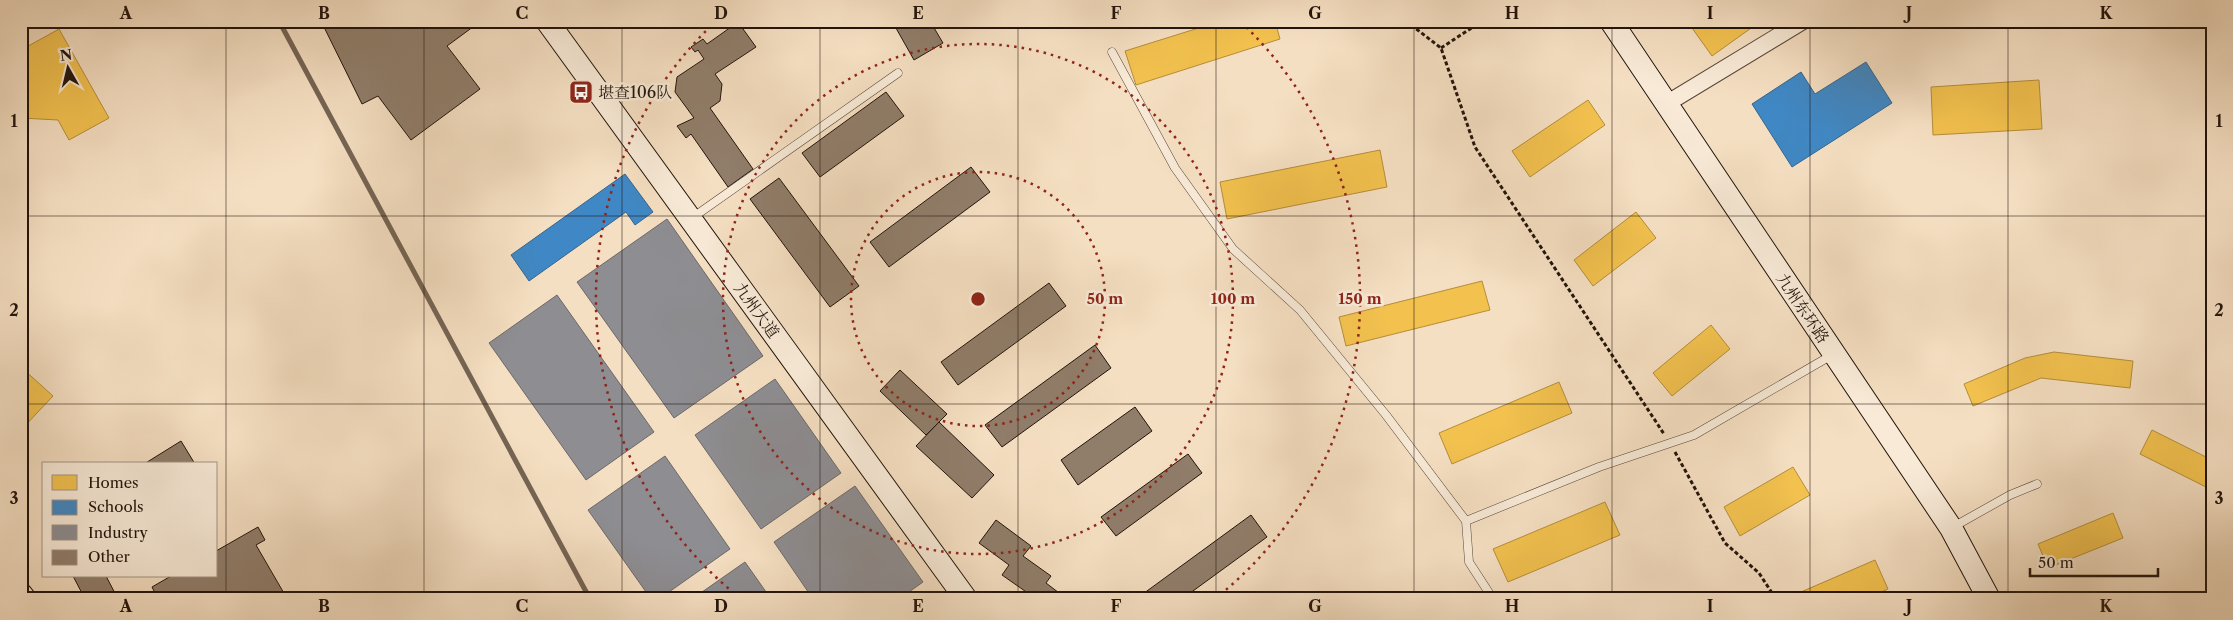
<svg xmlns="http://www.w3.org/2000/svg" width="2233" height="620" viewBox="0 0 2233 620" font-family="'Libre Caslon Text','Noto Serif SC',serif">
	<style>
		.homes { fill: #f2c14e; stroke: #b48d3a }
		.schools { fill: #3f88c5; stroke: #36658d }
		.industry { fill: #8d8d92; stroke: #6d686a }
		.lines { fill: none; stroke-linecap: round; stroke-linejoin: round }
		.stream { stroke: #756454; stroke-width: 5 }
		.building { fill: #907d6a; stroke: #22130b }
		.lane-casing { stroke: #574639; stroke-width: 9 }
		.street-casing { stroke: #574639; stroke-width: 18 }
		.secondary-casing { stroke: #22130b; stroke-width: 24 }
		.path { stroke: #22130b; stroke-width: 3; stroke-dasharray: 4 2.5; stroke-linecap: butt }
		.lane { stroke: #f8ead7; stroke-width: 8 }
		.street { stroke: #f8ead7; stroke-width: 16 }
		.secondary { stroke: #f8ead7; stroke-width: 22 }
		.grid { fill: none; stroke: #22130b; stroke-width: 1; stroke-opacity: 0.55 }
		.ring { fill: none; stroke: #8f2418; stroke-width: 2.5; stroke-dasharray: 2.5 5 }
		.labels { text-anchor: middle; stroke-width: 5; stroke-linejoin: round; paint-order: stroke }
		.poi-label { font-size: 16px; fill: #22130b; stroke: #f8ead7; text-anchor: start }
		.street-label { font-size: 16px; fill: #22130b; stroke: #f8ead7 }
		.centre { fill: #8f2418; stroke: #f8ead7; stroke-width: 2.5 }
		.ring-label { font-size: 15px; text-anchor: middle; font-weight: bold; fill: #8f2418; stroke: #f8ead7; stroke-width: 5; stroke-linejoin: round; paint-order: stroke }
		.neatline { fill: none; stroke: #22130b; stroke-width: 2 }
		.grid-label { font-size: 16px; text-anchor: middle; font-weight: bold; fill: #22130b }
	</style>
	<rect width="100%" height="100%" fill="#f5dfc2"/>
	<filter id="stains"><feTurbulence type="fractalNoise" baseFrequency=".004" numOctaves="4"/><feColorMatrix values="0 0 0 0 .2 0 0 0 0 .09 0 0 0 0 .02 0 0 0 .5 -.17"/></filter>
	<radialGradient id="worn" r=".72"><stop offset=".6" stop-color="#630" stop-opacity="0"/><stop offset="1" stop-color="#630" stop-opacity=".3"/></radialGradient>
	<g class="homes">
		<polygon points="1221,21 1275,21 1280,39 1136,85 1125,51"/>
		<polygon points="1687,21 1761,21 1712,56"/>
		<polygon points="59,29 109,118 69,140 58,120 21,118 21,50"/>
		<polygon points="2039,80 2042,129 1933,135 1931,87"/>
		<polygon points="1588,100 1605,125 1530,177 1512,151"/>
		<polygon points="1380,150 1387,187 1227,219 1220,182"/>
		<polygon points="1636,212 1656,238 1593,286 1574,260"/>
		<polygon points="1482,281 1490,310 1346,346 1339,317"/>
		<polygon points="1711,325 1730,349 1672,396 1653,373"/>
		<polygon points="2054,352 2133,361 2130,388 2041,378 1973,406 1964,384 2025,358"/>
		<polygon points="21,367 53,396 21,430"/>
		<polygon points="1559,382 1572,413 1452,464 1439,433"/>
		<polygon points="2152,430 2212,460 2212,490 2140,454"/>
		<polygon points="1793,467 1810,495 1740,536 1724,507"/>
		<polygon points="1605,502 1620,535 1508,582 1493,549"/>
		<polygon points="2113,513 2123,538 2048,568 2038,544"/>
		<polygon points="1875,560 1888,589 1866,599 1795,599 1794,595"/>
	</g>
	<g class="schools">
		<polygon points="1866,62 1892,103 1792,167 1752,104 1801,72 1815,94"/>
		<polygon points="625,174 653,212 635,225 626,212 529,281 511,255"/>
	</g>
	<g class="industry">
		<polygon points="667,219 763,356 674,418 577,282"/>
		<polygon points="557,295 654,432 586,480 489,343"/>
		<polygon points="775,379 841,473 761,529 695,435"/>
		<polygon points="665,456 730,549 659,599 651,599 588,510"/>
		<polygon points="855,486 923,582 899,599 813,599 774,542"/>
		<polygon points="745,562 771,599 692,599"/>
	</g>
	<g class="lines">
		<polyline class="stream" points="279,21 590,599"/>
	</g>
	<g class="building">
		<polygon points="321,21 481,21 447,46 480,89 411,140 378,96 362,104"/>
		<polygon points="892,21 930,21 943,43 914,60"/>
		<polygon points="738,22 756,47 715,74 722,84 720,101 710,108 753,169 728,187 691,134 686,138 677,126 694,118 675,92 677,77 704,59 698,50 695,52 691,47 703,39 707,44"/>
		<polygon points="886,92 904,116 820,177 802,153"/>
		<polygon points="971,167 990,192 889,267 870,242"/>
		<polygon points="779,178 859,286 830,307 750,199"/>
		<polygon points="1049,283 1066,306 958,385 941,362"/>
		<polygon points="1095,345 1111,368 1002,447 985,425"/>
		<polygon points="900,370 947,414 926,435 880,391"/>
		<polygon points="1135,407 1152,431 1078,485 1061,460"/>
		<polygon points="939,422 994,475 972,498 916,446"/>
		<polygon points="181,441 195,464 144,464"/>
		<polygon points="1188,454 1202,473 1116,536 1101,517"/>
		<polygon points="1251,515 1267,537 1182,599 1136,599"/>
		<polygon points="996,520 1031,546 1023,556 1051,576 1046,583 1067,599 1030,599 1032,596 1002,575 1009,565 979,543"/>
		<polygon points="258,527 265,540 256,545 285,595 277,599 158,599 152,587 171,576 216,576 216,551"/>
		<polygon points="73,576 106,576 118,599 85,599"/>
	</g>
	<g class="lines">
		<g class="lane-casing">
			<g id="lane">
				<polyline points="1112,52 1175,168 1233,249 1300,310 1386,415 1466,521 1469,562 1493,599"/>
				<polyline points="692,218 898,73"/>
				<polyline points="1466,521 1599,467 1694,435 1832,355"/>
				<polyline points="1953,527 2010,495 2037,484"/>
			</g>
		</g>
		<g class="street-casing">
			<polyline id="street" points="1666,104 1803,21"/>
		</g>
		<g class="secondary-casing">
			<g id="secondary">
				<polyline points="547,21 966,599"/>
				<polyline points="1611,21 1951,528 1989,599"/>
				<polyline points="21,594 25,599"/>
			</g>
		</g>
		<g class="path">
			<polyline points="1406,21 1441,48 1475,147 1664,434"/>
			<polyline points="1441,48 1482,21"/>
			<polyline points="1675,452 1725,543 1759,573 1772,593 1773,599"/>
		</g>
		<use href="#lane" class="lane"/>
		<use href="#street" class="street"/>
		<use href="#secondary" class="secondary"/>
	</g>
	<path class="grid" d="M 226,21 L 226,599M 424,21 L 424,599M 622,21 L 622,599M 820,21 L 820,599M 1018,21 L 1018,599M 1216,21 L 1216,599M 1414,21 L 1414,599M 1612,21 L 1612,599M 1810,21 L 1810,599M 2008,21 L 2008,599M 21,216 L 2212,216M 21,404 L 2212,404"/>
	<g class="ring">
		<circle cx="978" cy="299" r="127"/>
		<circle cx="978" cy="299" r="255"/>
		<path d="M740 598A382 382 0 0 1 715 22M1241 22A382 382 0 0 1 1216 598"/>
	</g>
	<defs>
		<g id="bus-square" transform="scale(1.25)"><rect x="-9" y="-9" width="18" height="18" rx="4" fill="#8f2418" stroke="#f8ead7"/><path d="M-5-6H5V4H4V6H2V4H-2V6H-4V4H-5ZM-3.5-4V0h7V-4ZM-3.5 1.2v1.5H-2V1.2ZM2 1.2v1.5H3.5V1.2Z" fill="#fff"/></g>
	</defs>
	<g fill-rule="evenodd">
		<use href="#bus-square" x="581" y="92"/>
	</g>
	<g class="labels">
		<g class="poi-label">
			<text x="598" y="98">堪查106队</text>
		</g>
		<g class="street-label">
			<text transform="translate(1803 308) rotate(56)" y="6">九州东环路</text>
			<text transform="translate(757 310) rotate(54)" y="6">九州大道</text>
		</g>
	</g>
	<circle cx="978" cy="299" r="8" class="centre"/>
	<g class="ring-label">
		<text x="1105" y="304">50 m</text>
		<text x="1233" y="304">100 m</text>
		<text x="1360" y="304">150 m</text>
	</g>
	<rect width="2233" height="620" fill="none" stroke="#f5dfc2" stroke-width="55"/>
	<rect x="42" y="462" width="175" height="115" fill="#f8ead7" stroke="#a29485"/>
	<rect x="52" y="475" width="25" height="15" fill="#f2c14e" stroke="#a29485"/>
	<text x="88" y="488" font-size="15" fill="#22130b">Homes</text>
	<rect x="52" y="500" width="25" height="15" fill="#3f88c5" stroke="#a29485"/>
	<text x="88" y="512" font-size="15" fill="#22130b">Schools</text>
	<rect x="52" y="525" width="25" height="15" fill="#8d8d92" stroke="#a29485"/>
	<text x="88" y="538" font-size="15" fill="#22130b">Industry</text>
	<rect x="52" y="550" width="25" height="15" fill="#907d6a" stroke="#a29485"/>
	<text x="88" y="562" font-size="15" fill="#22130b">Other</text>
	<g transform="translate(68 68) rotate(352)" stroke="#f8ead7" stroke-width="4" paint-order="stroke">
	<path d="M0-4L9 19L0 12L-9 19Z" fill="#22130b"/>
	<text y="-8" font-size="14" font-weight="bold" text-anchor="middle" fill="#22130b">N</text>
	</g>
	<path d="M2030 568v8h128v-8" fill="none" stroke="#22130b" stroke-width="2.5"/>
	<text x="2038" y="568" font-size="15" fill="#22130b" stroke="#f8ead7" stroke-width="4" paint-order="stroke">50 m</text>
	<rect x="28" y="28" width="2178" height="564" class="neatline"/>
	<g class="grid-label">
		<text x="126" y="19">A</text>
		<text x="324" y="19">B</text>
		<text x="522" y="19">C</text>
		<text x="721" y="19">D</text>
		<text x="918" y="19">E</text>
		<text x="1116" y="19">F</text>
		<text x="1315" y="19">G</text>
		<text x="1512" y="19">H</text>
		<text x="1710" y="19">I</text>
		<text x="1909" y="19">J</text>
		<text x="2106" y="19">K</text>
		<text x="14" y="127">1</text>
		<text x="2219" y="127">1</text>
		<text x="14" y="316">2</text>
		<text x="2219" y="316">2</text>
		<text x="14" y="504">3</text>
		<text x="2219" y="504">3</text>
		<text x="126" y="612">A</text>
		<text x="324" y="612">B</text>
		<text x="522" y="612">C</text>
		<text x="721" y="612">D</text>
		<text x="918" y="612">E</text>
		<text x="1116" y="612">F</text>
		<text x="1315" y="612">G</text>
		<text x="1512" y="612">H</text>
		<text x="1710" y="612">I</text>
		<text x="1909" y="612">J</text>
		<text x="2106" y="612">K</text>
	</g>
	<rect width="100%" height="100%" filter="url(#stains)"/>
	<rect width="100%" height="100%" fill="url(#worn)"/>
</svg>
